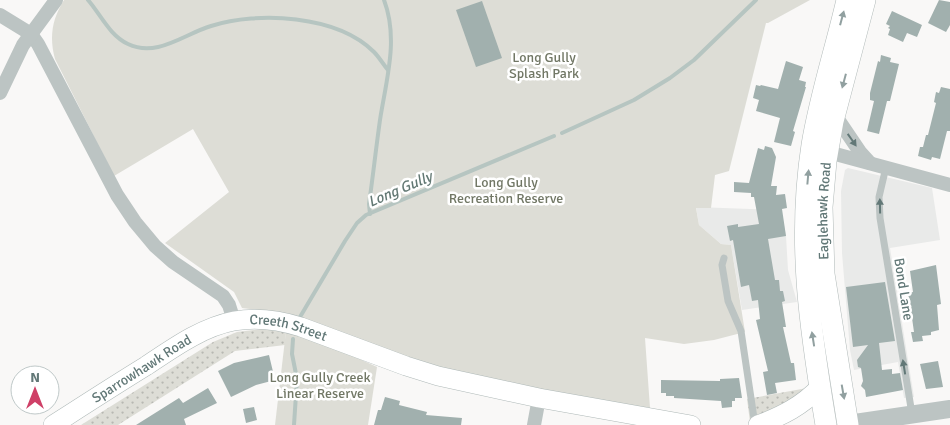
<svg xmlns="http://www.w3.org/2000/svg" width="950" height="425" viewBox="0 0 950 425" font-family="Signika,sans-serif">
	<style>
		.built { fill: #e9eae9 }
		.grass { fill: url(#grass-dots) }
		.green { fill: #ddddd6 }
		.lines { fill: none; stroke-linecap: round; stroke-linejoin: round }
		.stream { stroke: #b6c5c1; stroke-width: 4 }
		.building { fill: #a1b0ae }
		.secondary-casing { stroke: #afb9b8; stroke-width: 20 }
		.primary-casing { stroke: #b0b9b8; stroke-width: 22 }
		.service { stroke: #bcc4c3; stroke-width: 7 }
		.minor { stroke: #bcc4c3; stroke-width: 14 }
		.tertiary { stroke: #bcc4c3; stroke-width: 18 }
		.secondary { stroke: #fff; stroke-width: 19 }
		.primary { stroke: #fff; stroke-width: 21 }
		.oneway { fill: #91a0a0 }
		.oneway2 { fill: #627877 }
		.labels { text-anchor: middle; stroke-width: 5; stroke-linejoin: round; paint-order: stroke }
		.park-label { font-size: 14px; fill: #717765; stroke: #fff }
		.street-label { font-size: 14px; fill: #627877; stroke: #fff }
		.water-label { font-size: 15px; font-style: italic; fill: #627873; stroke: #fff }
	</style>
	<defs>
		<pattern id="grass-dots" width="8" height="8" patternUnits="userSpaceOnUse" patternTransform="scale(1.25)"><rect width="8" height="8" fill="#ddddd6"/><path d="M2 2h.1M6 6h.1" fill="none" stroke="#b7b8b2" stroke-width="1.8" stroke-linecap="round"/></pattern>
	</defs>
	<rect width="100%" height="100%" fill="#f9f8f7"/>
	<g class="built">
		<polygon points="848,168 932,188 940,240 890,248 914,397 904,398 898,362 854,370 850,350 842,253 841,191 845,170"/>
		<polygon points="696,207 781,210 786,236 788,270 797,302 742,310 731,245 721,244 699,225"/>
	</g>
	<g class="grass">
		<polygon points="270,328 286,331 285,345 235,351 118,425 81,425 213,342 237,332"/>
		<polygon points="807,388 803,395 750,422 747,399"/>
	</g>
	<g class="green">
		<path d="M 64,0 L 810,0 L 768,23 L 766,23 L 729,171 L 715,175 L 711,208 L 696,208 L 699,225 L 721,244 L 731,245 L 745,332 L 714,340 L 684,344 L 645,338 L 650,408 L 561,395 L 473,378 L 267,311 L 242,308 L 234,292 L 165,243 L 229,192 L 193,129 L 114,176 L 55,59 C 49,37 52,19 64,0 Z"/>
		<polygon points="286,331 342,351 377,367 368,425 275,425"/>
	</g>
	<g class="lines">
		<g class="stream">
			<path d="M 88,0 C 101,15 110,36 128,44 C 157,58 184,34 211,26 C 258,11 337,15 374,52 C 379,57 383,64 388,70"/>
			<polyline points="562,133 634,100 670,78 694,60 756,0"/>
			<path d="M 370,214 L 369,204 C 373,176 376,148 380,120 C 386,81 399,39 384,0"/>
			<polyline points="300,317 345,241 357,223 366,215 554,136"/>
			<polyline points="293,339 292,354 297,379 294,425"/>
		</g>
	</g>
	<g class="building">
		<polygon points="939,0 950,2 950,25 946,32 928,23"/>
		<polygon points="482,1 502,58 476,67 456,10"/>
		<polygon points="892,11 922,25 917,37 907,33 903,42 888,35 890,29 888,28 890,26 886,24"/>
		<polygon points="881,55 891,58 890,62 899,64 890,101 887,101 879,134 867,131 874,101 870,100 870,93 878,61 880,62"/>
		<polygon points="786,61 803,67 799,80 806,82 805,87 806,87 793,131 795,132 791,146 774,142 780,118 756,111 759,100 753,98 756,85 760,86 761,85 778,89"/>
		<polygon points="941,87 950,89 950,131 947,131 940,159 932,157 931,160 918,156 920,147 923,147 926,135 928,135 936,103 934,102 936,92 939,93"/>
		<polygon points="765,146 772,148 776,157 771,186 777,186 776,195 785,194 787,208 782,209 786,236 768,239 775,280 779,280 780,291 783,291 785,301 782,302 786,327 783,327 791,363 794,363 796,380 775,383 777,393 767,395 763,372 768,371 756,320 760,319 758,300 752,301 749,285 741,287 733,240 730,241 727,226 738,224 738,227 759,224 754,197 751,197 751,193 734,192 734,182 749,183 758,148 764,150"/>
		<polygon points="936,265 941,304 937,305 939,330 931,332 931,335 922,336 923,341 913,342 911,332 914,332 912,318 908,293 913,292 910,271"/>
		<polygon points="885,282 895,341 879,343 882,370 892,369 892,374 900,373 903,390 866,397 865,390 861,386 863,381 861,368 858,367 857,360 868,345 853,347 846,287"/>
		<polygon points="269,355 275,380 256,385 231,397 218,371 234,363"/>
		<polygon points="938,361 943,387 926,389 920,364"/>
		<polygon points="739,378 742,398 735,398 735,401 732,401 732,407 722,408 721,401 674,398 674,396 666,396 666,393 661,393 661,380 720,381 720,379"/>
		<polygon points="208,388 217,403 184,419 186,425 136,425 179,398 183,403"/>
		<polygon points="385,397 400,401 399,405 427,412 426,415 462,418 461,425 374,425 378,410 381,410"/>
		<polygon points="254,407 257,420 246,423 243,409"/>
	</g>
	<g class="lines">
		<g class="secondary-casing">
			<g id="secondary">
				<path id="s1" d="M 53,425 C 84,405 115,385 146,366 C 173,348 202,327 234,321 C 257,317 279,320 301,327 L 406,366 L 438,376 L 539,398 L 691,425"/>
				<path d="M 758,425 C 782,416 802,406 820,387"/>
			</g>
		</g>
		<g class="primary-casing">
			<g id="primary">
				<path d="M 826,425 C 810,329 797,242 812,145 C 820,96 836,48 847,0"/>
				<path id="s2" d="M 848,425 L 824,274 L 822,207 L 826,161 L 833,121 L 865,0"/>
			</g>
		</g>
		<g class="service">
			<polyline points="886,167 879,197 880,218 912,414"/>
			<polyline points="724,258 722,265 728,301 741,331 755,425"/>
		</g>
		<g class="minor">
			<polyline points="0,15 31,34 38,44 117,195 135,222 155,246 173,262 223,296 229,305 234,321"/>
			<polyline points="0,93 23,45 56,0"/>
			<polyline points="835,115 860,152 870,163"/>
			<polyline points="828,152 950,185"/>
			<polyline points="534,425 539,398"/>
		</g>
		<polyline class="tertiary" points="848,424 950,409"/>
		<use href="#secondary" class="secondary"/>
		<use href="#primary" class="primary"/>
	</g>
	<defs><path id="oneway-solid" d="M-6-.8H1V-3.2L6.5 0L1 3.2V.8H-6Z" transform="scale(1.25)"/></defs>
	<g class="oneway">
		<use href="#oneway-solid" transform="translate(842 18) rotate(-75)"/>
		<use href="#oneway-solid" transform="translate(844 81) rotate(105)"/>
		<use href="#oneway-solid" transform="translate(808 177) rotate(-85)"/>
		<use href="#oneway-solid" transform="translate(813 339) rotate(-99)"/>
		<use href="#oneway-solid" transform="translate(843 392) rotate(80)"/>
	</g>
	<g class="oneway2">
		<use href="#oneway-solid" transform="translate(852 140) rotate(55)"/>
		<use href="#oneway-solid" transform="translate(880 206) rotate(-91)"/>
		<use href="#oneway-solid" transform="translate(904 367) rotate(-99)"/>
	</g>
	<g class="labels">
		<g class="park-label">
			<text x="544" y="62">Long Gully<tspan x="544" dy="16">Splash Park</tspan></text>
			<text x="506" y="187">Long Gully<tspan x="506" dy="16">Recreation Reserve</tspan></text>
			<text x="320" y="382">Long Gully Creek<tspan x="320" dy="16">Linear Reserve</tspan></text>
		</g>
		<g class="street-label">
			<text dy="5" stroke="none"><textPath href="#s2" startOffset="216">Eaglehawk Road</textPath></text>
			<text transform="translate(904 289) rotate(81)" y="5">Bond Lane</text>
			<text dy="5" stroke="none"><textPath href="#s1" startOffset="265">Creeth Street</textPath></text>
			<text dy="5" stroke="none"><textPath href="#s1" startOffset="105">Sparrowhawk Road</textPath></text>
		</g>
		<g class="water-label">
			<text transform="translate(400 189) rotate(-23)" y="5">Long Gully</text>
		</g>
	</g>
	<g transform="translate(35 390)"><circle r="24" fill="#ffffff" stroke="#c0c9c9"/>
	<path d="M0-4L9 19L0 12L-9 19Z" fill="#cf4067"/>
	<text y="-8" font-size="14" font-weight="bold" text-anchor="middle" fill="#627877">N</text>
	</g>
</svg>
